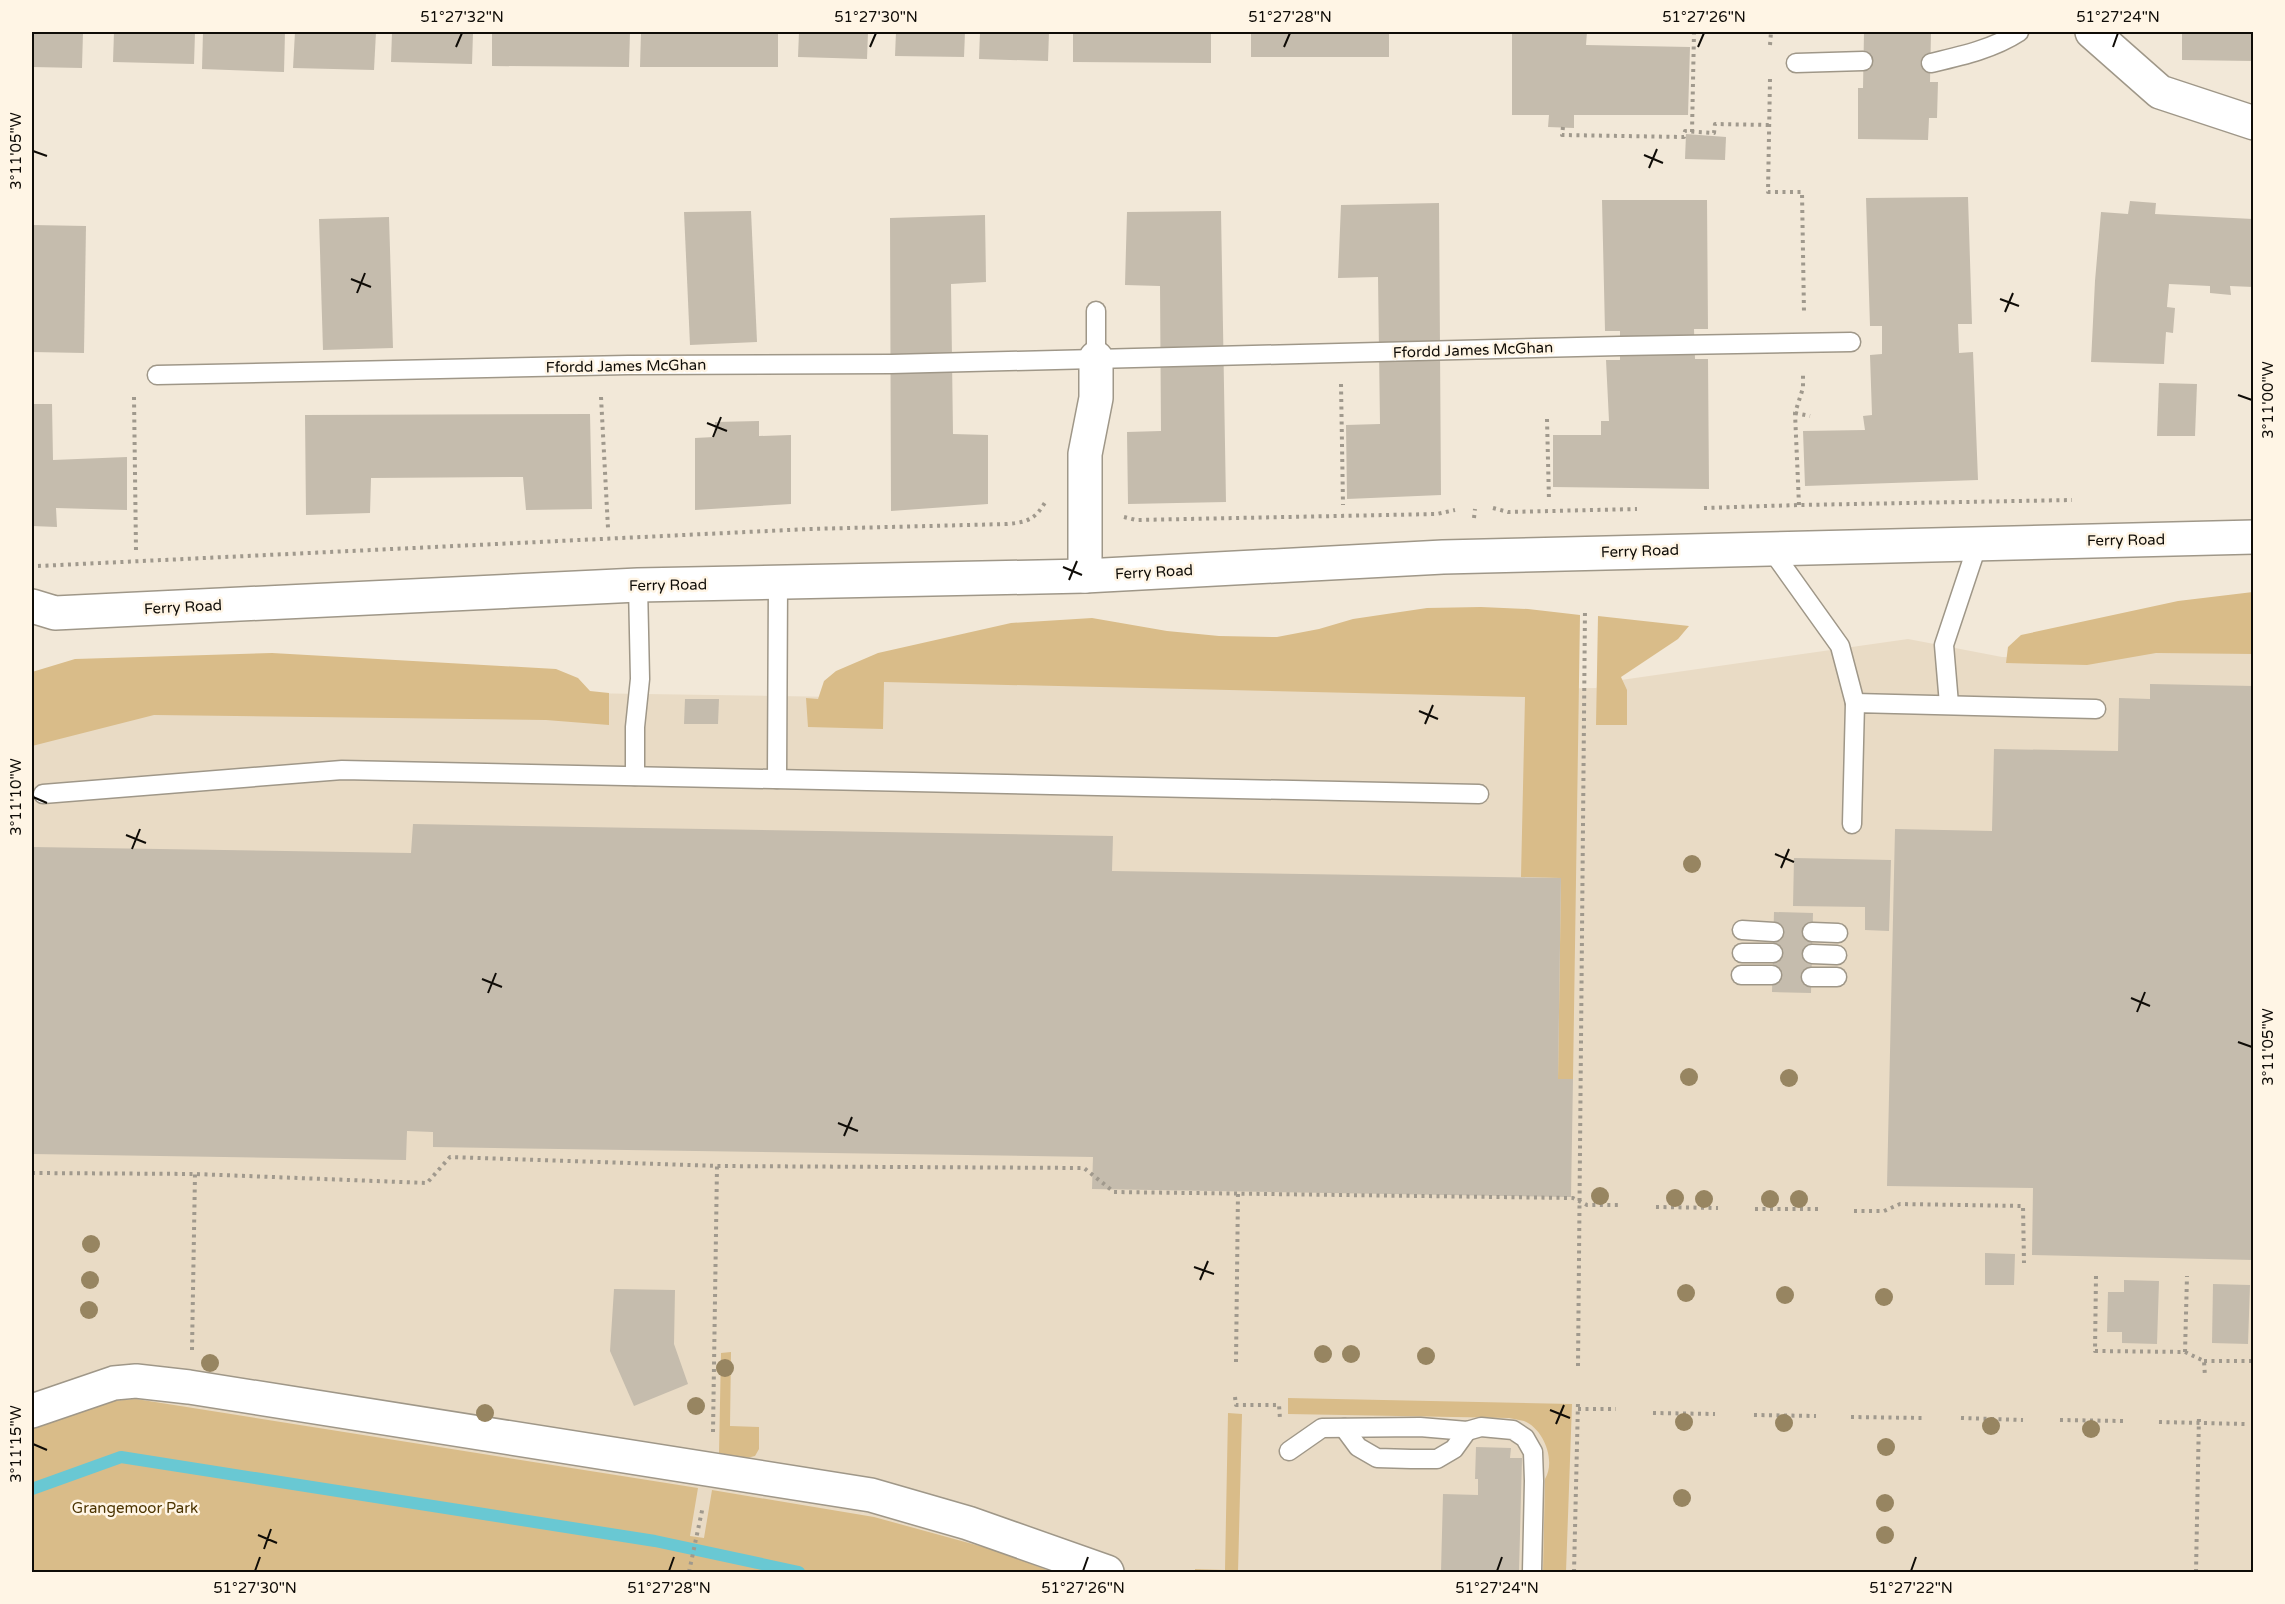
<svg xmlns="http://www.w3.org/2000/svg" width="2285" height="1604" viewBox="0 0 2285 1604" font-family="'Varela Round',sans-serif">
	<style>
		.built { fill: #e9dbc5 }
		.green { fill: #d9bc89 }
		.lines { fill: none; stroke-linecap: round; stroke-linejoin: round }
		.stream { stroke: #69c8d3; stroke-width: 12 }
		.building { fill: #c5bcad }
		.service-casing { stroke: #9f9788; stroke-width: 21 }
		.minor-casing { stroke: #9f9788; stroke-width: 36 }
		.path { stroke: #a0998d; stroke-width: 4; stroke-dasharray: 3 4.5; stroke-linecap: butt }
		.service { stroke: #fff; stroke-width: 18 }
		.minor { stroke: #fff; stroke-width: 33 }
		.tree { fill: #978561 }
		.ticks { fill: none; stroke: #0f0c07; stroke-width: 2 }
		.labels { text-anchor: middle; stroke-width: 5; stroke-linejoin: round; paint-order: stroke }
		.street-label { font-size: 15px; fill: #0f0c07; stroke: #fff5e5 }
		.park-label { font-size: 15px; fill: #4c3400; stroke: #fff5e5 }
		.neatline { fill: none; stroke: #0f0c07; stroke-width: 2 }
		.ticks-label { font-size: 15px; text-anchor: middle; fill: #0f0c07 }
	</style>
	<rect width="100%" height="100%" fill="#f2e8d8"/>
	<polygon class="built" points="1908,639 2002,657 2082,658 2153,648 2253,651 2253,1572 893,1572 32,1474 32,720 578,693 839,697 881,677 1526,689 1596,688 1607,682"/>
	<g class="green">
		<polygon points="2253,592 2253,654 2156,653 2087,665 2006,663 2008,647 2021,635 2178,601"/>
		<polygon points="1481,607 1528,609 1580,615 1573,1079 1558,1079 1561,878 1521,877 1525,697 884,682 883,729 808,727 806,698 818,699 824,681 836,671 878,653 1011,623 1092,618 1167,631 1219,636 1277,637 1319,629 1353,619 1427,608"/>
		<polygon points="1598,616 1689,626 1678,639 1621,677 1627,690 1627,725 1596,725"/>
		<polygon points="272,653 556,669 578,678 590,691 609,693 609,725 546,720 154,715 32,746 32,672 75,659"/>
		<polygon points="731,1352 730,1426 759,1427 759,1449 755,1456 747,1458 719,1453 721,1353"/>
		<path d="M 1288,1398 L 1572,1404 L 1566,1572 L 1543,1572 L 1545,1479 C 1556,1461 1544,1429 1524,1421 C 1519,1420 1514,1419 1509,1418 L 1288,1414 Z"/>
		<polygon points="136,1399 698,1488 690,1536 704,1538 712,1490 874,1517 998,1551 1052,1572 32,1572 32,1429 112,1401"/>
		<polygon points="1228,1413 1242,1414 1238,1572 1195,1572 1195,1569 1225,1570"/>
	</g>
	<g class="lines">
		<polyline class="stream" points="32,1489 121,1457 655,1541 799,1572"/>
	</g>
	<g class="building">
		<polygon points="32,32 83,32 82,68 32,67"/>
		<polygon points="114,32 195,32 194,64 113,62"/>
		<polygon points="203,32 285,32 284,72 202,69"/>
		<polygon points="295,32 376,32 374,70 293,68"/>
		<polygon points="392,32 473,32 472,64 391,62"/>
		<polygon points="492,32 630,32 629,67 492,66"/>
		<polygon points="641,32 778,32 778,67 640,67"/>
		<polygon points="799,32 868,32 867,59 798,57"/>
		<polygon points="896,32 965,32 964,57 895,56"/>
		<polygon points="980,32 1049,32 1048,61 979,59"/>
		<polygon points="1073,32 1211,32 1211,63 1073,62"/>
		<rect x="1251" y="32" width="138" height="25"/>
		<polygon points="1512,32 1587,32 1586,45 1690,47 1688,115 1574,115 1574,128 1548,127 1549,115 1512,115"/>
		<polygon points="1864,32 1931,32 1930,82 1938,82 1937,118 1929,118 1928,140 1858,139 1858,88 1863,88"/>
		<polygon points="2182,32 2253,32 2253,61 2182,60"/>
		<polygon points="1686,134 1726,137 1725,160 1685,159"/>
		<polygon points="1968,197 1972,324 1958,324 1959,353 1973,352 1978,480 1805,486 1803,431 1865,430 1863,416 1872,415 1870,355 1882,354 1882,326 1870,326 1866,198"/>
		<polygon points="1602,200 1707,200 1708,329 1694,329 1695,359 1708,359 1709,489 1553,487 1553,435 1601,435 1601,421 1609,421 1606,360 1620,360 1620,331 1605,331"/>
		<polygon points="2130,201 2156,203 2155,214 2253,219 2253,287 2230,286 2231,295 2210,293 2210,286 2169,284 2167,307 2175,308 2173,333 2166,332 2164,364 2091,362 2095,281 2101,212 2128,214"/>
		<polygon points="1439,203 1441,495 1347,499 1346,425 1380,424 1378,277 1338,278 1341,205"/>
		<polygon points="751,211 757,342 690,345 684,212"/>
		<polygon points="1221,211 1226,502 1128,504 1127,432 1161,431 1160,286 1125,285 1127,212"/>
		<polygon points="985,215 986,282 951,284 953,434 988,435 988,504 891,511 890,218"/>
		<polygon points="389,217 393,348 323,350 319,219"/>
		<polygon points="32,225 86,226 84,353 32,352"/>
		<polygon points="2159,383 2197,384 2195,436 2157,436"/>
		<polygon points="32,404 52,404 53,460 127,457 127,510 56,508 57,527 32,526"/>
		<polygon points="590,414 592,509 526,510 523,477 371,478 370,513 306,515 305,415"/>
		<polygon points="759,421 759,436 791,435 791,504 695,510 695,438 714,437 715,422"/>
		<polygon points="2150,684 2253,686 2253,1260 2032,1255 2033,1188 1887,1186 1895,829 1992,831 1994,749 2118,751 2119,698 2150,699"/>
		<polygon points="685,699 719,699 718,724 684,724"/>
		<polygon points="413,824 1113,836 1112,871 1561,878 1558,1079 1573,1079 1571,1197 1092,1189 1093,1157 433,1147 433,1132 407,1131 406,1160 32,1154 32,847 411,853"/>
		<polygon points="1794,858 1891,860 1889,931 1865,930 1865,907 1793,906"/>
		<polygon points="1774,912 1813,913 1811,993 1772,992"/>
		<polygon points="1985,1253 2015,1254 2014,1285 1985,1285"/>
		<polygon points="2124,1280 2159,1281 2157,1344 2122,1343 2122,1332 2107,1332 2108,1292 2124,1292"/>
		<polygon points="2213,1284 2250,1285 2248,1344 2212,1343"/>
		<polygon points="614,1289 675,1290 674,1344 688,1384 634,1406 610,1351"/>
		<polygon points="1476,1447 1511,1448 1510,1458 1522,1458 1519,1572 1441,1572 1443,1494 1478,1495 1478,1479 1475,1479"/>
	</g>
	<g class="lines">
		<g class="service-casing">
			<g id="service">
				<polyline points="1796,63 1863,61"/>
				<path d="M 1931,63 C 1961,56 1993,49 2019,32"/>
				<polyline points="1096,311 1096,358"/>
				<polyline points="157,375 628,365 891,364 1620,346 1851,342"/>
				<polyline points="1770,548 1840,646 1855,703"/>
				<polyline points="1949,704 1944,645 1978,543"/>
				<polyline points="635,776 635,727 640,679 638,585"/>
				<polyline points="777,779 778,583"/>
				<polyline points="43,794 342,770 1479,794"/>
				<polyline points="1852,824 1855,703 2096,709"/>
				<polyline points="1742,930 1774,932"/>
				<polyline points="1812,932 1838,933"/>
				<polyline points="1742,953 1773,953"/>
				<polyline points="1812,954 1837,955"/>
				<polyline points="1741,975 1772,975"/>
				<polyline points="1811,977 1837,977"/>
				<polyline points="1344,1428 1358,1447 1377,1458 1411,1459 1437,1459 1454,1449 1467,1431"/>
				<polyline points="1289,1451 1322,1428 1420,1427 1467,1431 1481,1427 1513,1430 1525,1438 1533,1452 1534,1481 1532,1572"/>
			</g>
		</g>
		<g class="minor-casing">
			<g id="minor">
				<polyline points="2092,32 2160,92 2254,123"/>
				<polyline points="1085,576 1085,454 1096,398 1096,358"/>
				<polyline points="32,606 55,613 638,585 1085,576 1443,557 2254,537"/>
				<polyline points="32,1411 114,1383 136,1381 189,1387 871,1495 968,1523 1107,1572"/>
			</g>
		</g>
		<g class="path">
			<polyline points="1770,45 1771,32"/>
			<polyline points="1770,79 1768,192 1802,192 1804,313"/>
			<polyline points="1563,127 1562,135 1684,137 1685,131 1714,133 1715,124 1769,125"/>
			<polyline points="1692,132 1694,32"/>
			<polyline points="1341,384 1343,505"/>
			<polyline points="134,397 136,550"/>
			<polyline points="601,397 608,528"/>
			<polyline points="1795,413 1810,416"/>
			<polyline points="1547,419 1549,501"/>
			<polyline points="1799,505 1795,413 1803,388 1803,372"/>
			<polyline points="1493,508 1508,512 1637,509"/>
			<polyline points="1704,508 1799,505 2072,500"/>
			<polyline points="1124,517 1136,520 1437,514 1455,510"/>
			<polyline points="1474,518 1475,509"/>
			<path d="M 38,566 L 809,529 L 1007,524 C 1029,522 1035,519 1046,501"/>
			<polyline points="32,1173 195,1174 427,1183 450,1157 717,1166 1084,1168 1114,1192 1573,1198 1587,1205 1619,1205"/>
			<polyline points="1656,1207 1718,1208"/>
			<polyline points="1755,1209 1819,1209"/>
			<polyline points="1854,1211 1884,1211 1900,1204 2023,1206 2024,1263"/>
			<polyline points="2096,1276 2095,1351 2185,1352 2204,1361 2205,1377"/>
			<polyline points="192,1350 195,1174"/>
			<polyline points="2185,1352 2187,1276"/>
			<polyline points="2204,1361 2254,1361"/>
			<polyline points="1236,1362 1238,1192"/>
			<polyline points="1578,1366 1585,609"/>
			<polyline points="1235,1397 1236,1405 1279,1405 1280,1419"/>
			<polyline points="1578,1409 1616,1409"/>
			<polyline points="1653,1413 1715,1414"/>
			<polyline points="1754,1415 1816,1416"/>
			<polyline points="1851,1417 1923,1418"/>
			<polyline points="1961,1418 2023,1420"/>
			<polyline points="2060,1420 2123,1421"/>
			<polyline points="2159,1422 2245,1424"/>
			<polyline points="713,1432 717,1166"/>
			<polyline points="689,1572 703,1506"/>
			<polyline points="1574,1572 1578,1402"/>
			<polyline points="2196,1572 2199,1415"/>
		</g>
		<use href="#service" class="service"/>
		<use href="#minor" class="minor"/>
	</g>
	<g class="tree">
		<circle cx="1692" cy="864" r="9"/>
		<circle cx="1689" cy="1077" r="9"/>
		<circle cx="1789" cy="1078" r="9"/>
		<circle cx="1600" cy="1196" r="9"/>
		<circle cx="1675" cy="1198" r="9"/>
		<circle cx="1704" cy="1199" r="9"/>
		<circle cx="1770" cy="1199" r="9"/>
		<circle cx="1799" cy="1199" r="9"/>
		<circle cx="91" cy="1244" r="9"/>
		<circle cx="90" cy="1280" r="9"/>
		<circle cx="1686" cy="1293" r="9"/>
		<circle cx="1785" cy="1295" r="9"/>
		<circle cx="1884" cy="1297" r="9"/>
		<circle cx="89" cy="1310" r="9"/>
		<circle cx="1323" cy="1354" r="9"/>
		<circle cx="1351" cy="1354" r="9"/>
		<circle cx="1426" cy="1356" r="9"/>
		<circle cx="210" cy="1363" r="9"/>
		<circle cx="725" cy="1368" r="9"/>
		<circle cx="696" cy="1406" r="9"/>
		<circle cx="485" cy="1413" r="9"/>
		<circle cx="1684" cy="1422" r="9"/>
		<circle cx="1784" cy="1423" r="9"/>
		<circle cx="1991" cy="1426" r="9"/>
		<circle cx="2091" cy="1429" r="9"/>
		<circle cx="1886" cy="1447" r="9"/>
		<circle cx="1682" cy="1498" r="9"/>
		<circle cx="1885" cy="1503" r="9"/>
		<circle cx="1885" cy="1535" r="9"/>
	</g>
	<path class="ticks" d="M 456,47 L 462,33M 870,47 L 876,33M 1284,47 L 1290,33M 1698,47 L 1704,33M 2113,47 L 2118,33M 33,151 L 47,156M 1644,155 L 1663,163M 1649,168 L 1657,149M 351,279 L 371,287M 357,293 L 365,273M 2000,299 L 2019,306M 2005,312 L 2013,293M 2238,395 L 2252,400M 707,423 L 727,431M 713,437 L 721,417M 1063,567 L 1082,575M 1069,580 L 1077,561M 1419,711 L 1438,719M 1425,724 L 1433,705M 33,797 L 47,803M 126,835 L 146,843M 132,849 L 140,829M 1775,854 L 1794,862M 1781,868 L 1789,849M 482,979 L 502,987M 488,993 L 496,973M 2131,998 L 2150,1006M 2137,1012 L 2145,992M 2238,1042 L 2252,1047M 838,1123 L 858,1131M 844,1136 L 852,1117M 1194,1267 L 1214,1274M 1200,1280 L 1208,1261M 1550,1410 L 1570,1418M 1556,1424 L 1564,1405M 33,1444 L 47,1450M 258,1535 L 277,1543M 264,1549 L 271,1529M 255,1571 L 260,1557M 669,1571 L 674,1557M 1083,1571 L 1088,1557M 1497,1571 L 1502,1557M 1911,1571 L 1916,1557"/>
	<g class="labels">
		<g class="street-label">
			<text transform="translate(1473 350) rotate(-2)" y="5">Ffordd James McGhan</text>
			<text transform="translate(626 366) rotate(-1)" y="5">Ffordd James McGhan</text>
			<text transform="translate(2126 540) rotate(-1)" y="5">Ferry Road</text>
			<text transform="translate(1640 551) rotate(-2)" y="5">Ferry Road</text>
			<text transform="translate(1154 572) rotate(-3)" y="5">Ferry Road</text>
			<text transform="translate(668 585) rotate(-1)" y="5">Ferry Road</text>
			<text transform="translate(183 607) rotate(-3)" y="5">Ferry Road</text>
		</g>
		<g class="park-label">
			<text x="135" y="1513">Grangemoor Park</text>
		</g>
	</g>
	<rect width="2285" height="1604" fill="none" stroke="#fff5e5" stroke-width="66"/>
	<rect x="33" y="33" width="2219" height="1538" class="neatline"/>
	<g class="ticks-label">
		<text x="462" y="22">51°27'32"N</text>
		<text x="876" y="22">51°27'30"N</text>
		<text x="1290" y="22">51°27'28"N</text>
		<text x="1704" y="22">51°27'26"N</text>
		<text x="2118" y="22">51°27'24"N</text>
		<text transform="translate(16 151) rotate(-90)" y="5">3°11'05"W</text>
		<text transform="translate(2268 400) rotate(-90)" y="5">3°11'00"W</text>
		<text transform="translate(16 797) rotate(-90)" y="5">3°11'10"W</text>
		<text transform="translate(2268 1047) rotate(-90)" y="5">3°11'05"W</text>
		<text transform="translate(16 1444) rotate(-90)" y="5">3°11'15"W</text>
		<text x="255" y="1593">51°27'30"N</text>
		<text x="669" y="1593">51°27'28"N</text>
		<text x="1083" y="1593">51°27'26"N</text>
		<text x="1497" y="1593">51°27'24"N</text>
		<text x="1911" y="1593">51°27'22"N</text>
	</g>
</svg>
